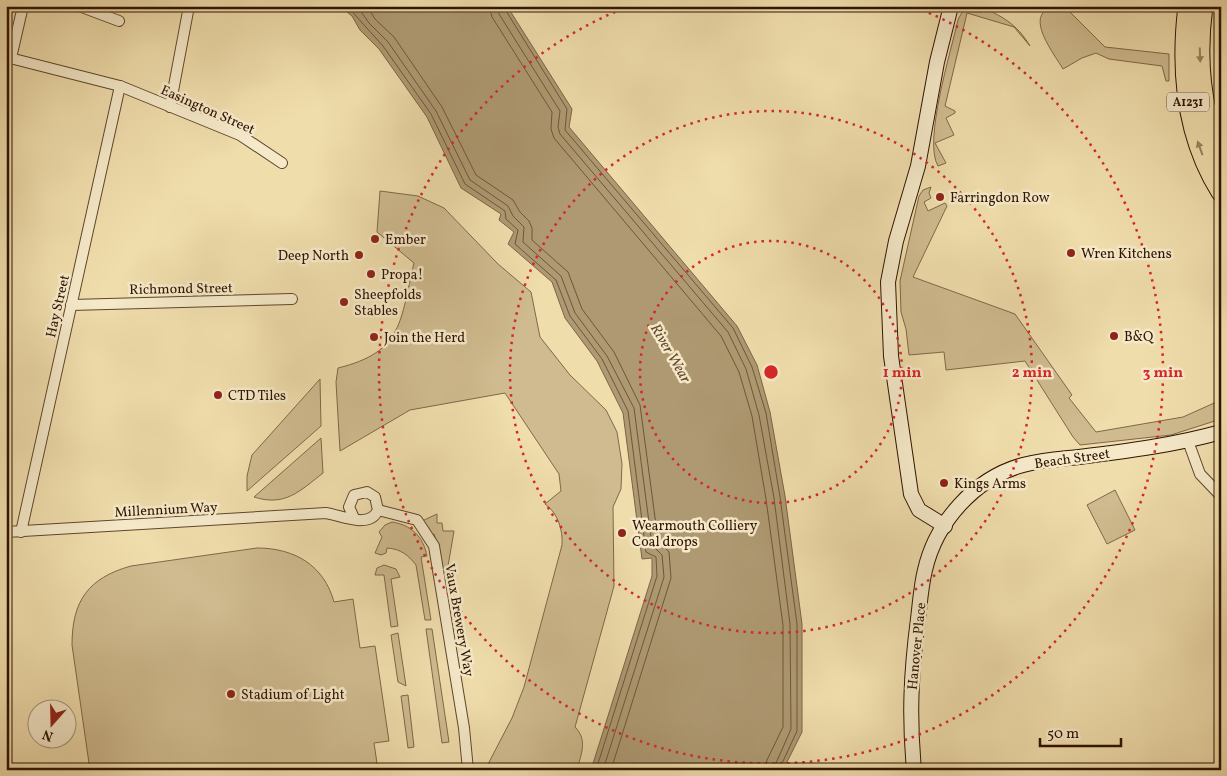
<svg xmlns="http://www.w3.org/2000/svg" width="1227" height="776" viewBox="0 0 1227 776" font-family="Vollkorn,serif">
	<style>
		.green { fill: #cfbb8f; stroke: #7f6848 }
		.water { fill: #ae9972; stroke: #7b6444 }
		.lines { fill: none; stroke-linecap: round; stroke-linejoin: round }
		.shore { stroke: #6e5639; stroke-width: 1 }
		.street-casing { stroke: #5f462b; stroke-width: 12 }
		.secondary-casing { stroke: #2f1400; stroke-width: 16 }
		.highway-casing { stroke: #2f1400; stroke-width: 21 }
		.street { stroke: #f5e9c9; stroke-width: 10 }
		.secondary { stroke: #f5e9c9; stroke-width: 14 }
		.highway { stroke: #f0ddac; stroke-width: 19 }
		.oneway { fill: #99835f }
		.ring { fill: none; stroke: #d62828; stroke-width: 2.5; stroke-dasharray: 2.5 5 }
		.poi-dot { fill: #8f2418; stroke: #f5e9c9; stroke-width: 2 }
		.labels { text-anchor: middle; stroke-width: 5; stroke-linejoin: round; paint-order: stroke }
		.shield { fill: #f5e9c9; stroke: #6a543c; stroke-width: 1 }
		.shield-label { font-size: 12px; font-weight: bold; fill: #2f1400 }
		.street-label { font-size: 14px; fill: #2f1400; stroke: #f5e9c9 }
		.poi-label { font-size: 14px; fill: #2f1400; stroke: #f5e9c9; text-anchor: start }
		.water-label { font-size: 15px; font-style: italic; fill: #62492e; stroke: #f5e9c9 }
		.centre { fill: #d62828; stroke: #f5e9c9; stroke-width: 2.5 }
		.ring-label { font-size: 15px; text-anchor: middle; font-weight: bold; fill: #d62828; stroke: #f5e9c9; stroke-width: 5; stroke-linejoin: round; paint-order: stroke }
	</style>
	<rect width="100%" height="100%" fill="#f0ddac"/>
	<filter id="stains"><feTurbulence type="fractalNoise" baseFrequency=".004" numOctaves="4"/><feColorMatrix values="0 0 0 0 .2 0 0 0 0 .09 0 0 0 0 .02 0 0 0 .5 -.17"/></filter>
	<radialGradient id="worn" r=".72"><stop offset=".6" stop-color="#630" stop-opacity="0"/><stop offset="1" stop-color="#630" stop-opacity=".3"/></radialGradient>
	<g class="green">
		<path d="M 978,6 C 1001,15 1017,24 1030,46 L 1014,27 L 967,13 L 945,106 L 955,111 L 955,113 L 946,118 L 954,135 L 935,143 L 946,163 L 938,166 C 923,142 951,51 958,20 C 962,10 967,8 978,6 Z"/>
		<path d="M 1058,6 L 1068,10 L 1105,47 L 1169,54 L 1169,81 L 1166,81 L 1162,66 L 1109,59 L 1096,53 L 1082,58 L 1063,69 C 1053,52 1020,11 1058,6 Z"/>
		<polygon points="931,187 929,193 931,198 924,202 928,211 945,203 947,206 913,277 1015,314 1072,395 1069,398 1096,432 1183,417 1221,400 1221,419 1171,435 1080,445 1073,437 1025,361 946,370 944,352 909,355 906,329 901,312 900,281 919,196 923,190"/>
		<path d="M 380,191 L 418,196 L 444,208 L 498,264 L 531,292 L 540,337 L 570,375 L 606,410 L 617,432 L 622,464 L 621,489 L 613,507 L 614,586 L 575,727 C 588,740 581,754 577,770 L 485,770 L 512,718 L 524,687 L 562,545 C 563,530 558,513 545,504 L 561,491 L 559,474 L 505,393 L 410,410 L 340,451 L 336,382 L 338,368 C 404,352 400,320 414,263 L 377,232 Z"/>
		<polygon points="320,379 321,426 247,491 247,476 252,455"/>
		<path d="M 321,438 L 323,473 C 300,491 285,507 254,497 Z"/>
		<polygon points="1115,490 1135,530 1107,544 1087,505"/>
		<polygon points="437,514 437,523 442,523 443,531 454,531 448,566 454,568 450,579 444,578 439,548 434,534 431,535 422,521"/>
		<path d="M 392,522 C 411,525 423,536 427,556 L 421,557 L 431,620 L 425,620 L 416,565 C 408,555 401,549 387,548 L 386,553 L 381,555 L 375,553 L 382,537 L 379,532 L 385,525 Z"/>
		<path d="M 257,548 C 294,548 324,565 334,602 L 353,599 L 360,648 L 375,646 L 389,741 L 374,743 L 378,770 L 90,770 L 72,645 C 72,601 88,578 131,566 Z"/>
		<polygon points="384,565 396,569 400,577 391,579 398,626 391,627 384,575 375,575 377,568"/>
		<polygon points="426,629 432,629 449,742 442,743"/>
		<polygon points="398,633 406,686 398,682 391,635"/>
		<polygon points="408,695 414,747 408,748 401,696"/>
	</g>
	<polygon class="water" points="339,6 507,6 572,109 569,127 737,326 757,365 770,412 785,496 802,624 802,732 783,770 591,770 652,576 652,558 642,559 623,413 597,361 565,318 552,282 508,244 514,232 499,220 501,214 461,188 427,117 379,49 360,30 352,16"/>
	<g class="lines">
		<g class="shore">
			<polyline points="347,6 383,46 431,114 465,184 505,211 506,219 518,230 515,244 556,280 570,316 602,359 628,411 646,552 656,557 657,576 596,770"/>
			<polyline points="357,6 369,23 388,42 436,111 470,180 508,206 513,216 524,227 523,242 561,276 575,313 607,356 634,408 652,545 662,555 664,577 603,770"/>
			<polyline points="367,6 375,19 394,37 442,107 476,175 513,200 520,212 529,221 532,228 532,240 568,272 582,309 614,352 640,405 658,540 669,552 671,578 611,770"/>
			<polyline points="489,6 492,17 552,112 551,129 554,138 721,336 739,372 752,416 766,499 783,625 783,727 767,760 765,770"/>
			<polyline points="497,6 499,14 560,111 558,127 560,134 728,332 746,369 759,415 774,498 790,624 791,729 773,770"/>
			<polyline points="503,6 567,109 565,130 733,328 752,367 766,413 780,497 797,624 797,731 779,770"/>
		</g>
		<g class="street-casing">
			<g id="street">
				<polyline points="79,6 119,21"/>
				<polyline points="6,57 120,86 240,135 282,163"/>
				<polyline points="11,58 23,6"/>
				<polyline points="1221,67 1221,77"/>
				<polyline points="170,107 189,6"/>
				<polyline points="71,305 292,299"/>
				<polyline points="1188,441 1200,474 1221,496"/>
				<polyline points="378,510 417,520 434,546 464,728 468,770"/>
				<path d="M 6,532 L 326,513 C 343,516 370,529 378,510 L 375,497 L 367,492 L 354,495 L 349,507 L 354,518"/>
				<polyline points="21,532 120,86"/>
			</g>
		</g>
		<g class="secondary-casing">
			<g id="secondary">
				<polyline points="945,526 919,510 911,494 891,356 888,282 896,241 918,166 937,62 951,6"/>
				<path d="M 914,770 C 909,716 911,673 918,619 C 920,603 921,586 925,570 C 936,522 975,478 1023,465 C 1042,460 1060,459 1079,457 C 1127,451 1175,445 1221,432"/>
			</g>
		</g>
		<g class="highway-casing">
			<g id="highway">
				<path d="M 1188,6 C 1180,71 1186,136 1221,192"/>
				<path d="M 1203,6 C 1196,56 1200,110 1221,155"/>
			</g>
		</g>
		<use href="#street" class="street"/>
		<use href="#secondary" class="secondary"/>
		<use href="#highway" class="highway"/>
	</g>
	<defs><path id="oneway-solid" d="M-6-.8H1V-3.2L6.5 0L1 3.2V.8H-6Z" transform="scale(1.25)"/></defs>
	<g class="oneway">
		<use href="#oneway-solid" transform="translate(1200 55) rotate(88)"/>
		<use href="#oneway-solid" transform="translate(1200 148) rotate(-110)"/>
	</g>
	<g class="ring">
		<circle cx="771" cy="372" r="131"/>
		<circle cx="771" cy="372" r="261"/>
		<path d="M915 7A392 392 0 1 1 627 7"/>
	</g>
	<g class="poi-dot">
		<circle cx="940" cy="197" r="5"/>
		<circle cx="375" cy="239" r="5"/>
		<circle cx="1071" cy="253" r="5"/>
		<circle cx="359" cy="255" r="5"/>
		<circle cx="371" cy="274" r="5"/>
		<circle cx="344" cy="302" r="5"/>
		<circle cx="1114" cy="336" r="5"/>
		<circle cx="374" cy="337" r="5"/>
		<circle cx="218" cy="395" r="5"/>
		<circle cx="944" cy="483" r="5"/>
		<circle cx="622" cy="533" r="5"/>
		<circle cx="231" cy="694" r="5"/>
	</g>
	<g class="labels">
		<rect class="shield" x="1167" y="92.5" width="42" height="19" rx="4"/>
		<g class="shield-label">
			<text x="1188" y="106">A1231</text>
		</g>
		<g class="street-label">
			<text transform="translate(208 109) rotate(24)" y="5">Easington Street</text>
			<text transform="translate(181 288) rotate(-1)" y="5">Richmond Street</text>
			<text transform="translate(57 306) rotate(-77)" y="5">Hay Street</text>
			<text transform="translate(1072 458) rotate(-8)" y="5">Beach Street</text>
			<text transform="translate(166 509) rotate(-3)" y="5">Millennium Way</text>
			<text transform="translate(460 620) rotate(80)" y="5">Vaux Brewery Way</text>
			<text transform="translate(916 646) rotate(-84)" y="5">Hanover Place</text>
		</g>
		<g class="poi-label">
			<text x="950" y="202">Farringdon Row</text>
			<text x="385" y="244">Ember</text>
			<text x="1081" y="258">Wren Kitchens</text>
			<text x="349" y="260" text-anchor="end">Deep North</text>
			<text x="381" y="279">Propa!</text>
			<text x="354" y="299">Sheepfolds<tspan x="354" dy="16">Stables</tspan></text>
			<text x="1124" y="341">B&amp;Q</text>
			<text x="384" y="342">Join the Herd</text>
			<text x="228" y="400">CTD Tiles</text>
			<text x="954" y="488">Kings Arms</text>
			<text x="632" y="530">Wearmouth Colliery<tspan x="632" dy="16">Coal drops</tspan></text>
			<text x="241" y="699">Stadium of Light</text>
		</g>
		<g class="water-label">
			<text transform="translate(671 353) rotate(60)" y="5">River Wear</text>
		</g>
	</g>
	<circle cx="771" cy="372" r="8" class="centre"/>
	<g class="ring-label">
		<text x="902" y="377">1 min</text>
		<text x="1032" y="377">2 min</text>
		<text x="1163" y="377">3 min</text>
	</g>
	<rect width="1227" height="776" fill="none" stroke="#f0ddac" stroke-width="25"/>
	<rect x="8" y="8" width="1212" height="761" fill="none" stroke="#2f1400" stroke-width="2.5"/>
	<rect x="12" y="12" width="1202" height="751" fill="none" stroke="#2f1400"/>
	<g transform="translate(52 724) rotate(200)"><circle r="24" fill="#f5e9c9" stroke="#a69479"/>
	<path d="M0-4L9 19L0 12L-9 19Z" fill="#8f2418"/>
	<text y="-8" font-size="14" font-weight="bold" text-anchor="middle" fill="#2f1400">N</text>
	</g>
	<path d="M1040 738v8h81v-8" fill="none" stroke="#2f1400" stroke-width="2.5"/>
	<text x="1047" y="738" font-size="15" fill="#2f1400" stroke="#f5e9c9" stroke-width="4" paint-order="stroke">50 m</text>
	<rect width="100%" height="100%" filter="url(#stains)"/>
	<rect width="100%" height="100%" fill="url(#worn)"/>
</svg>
